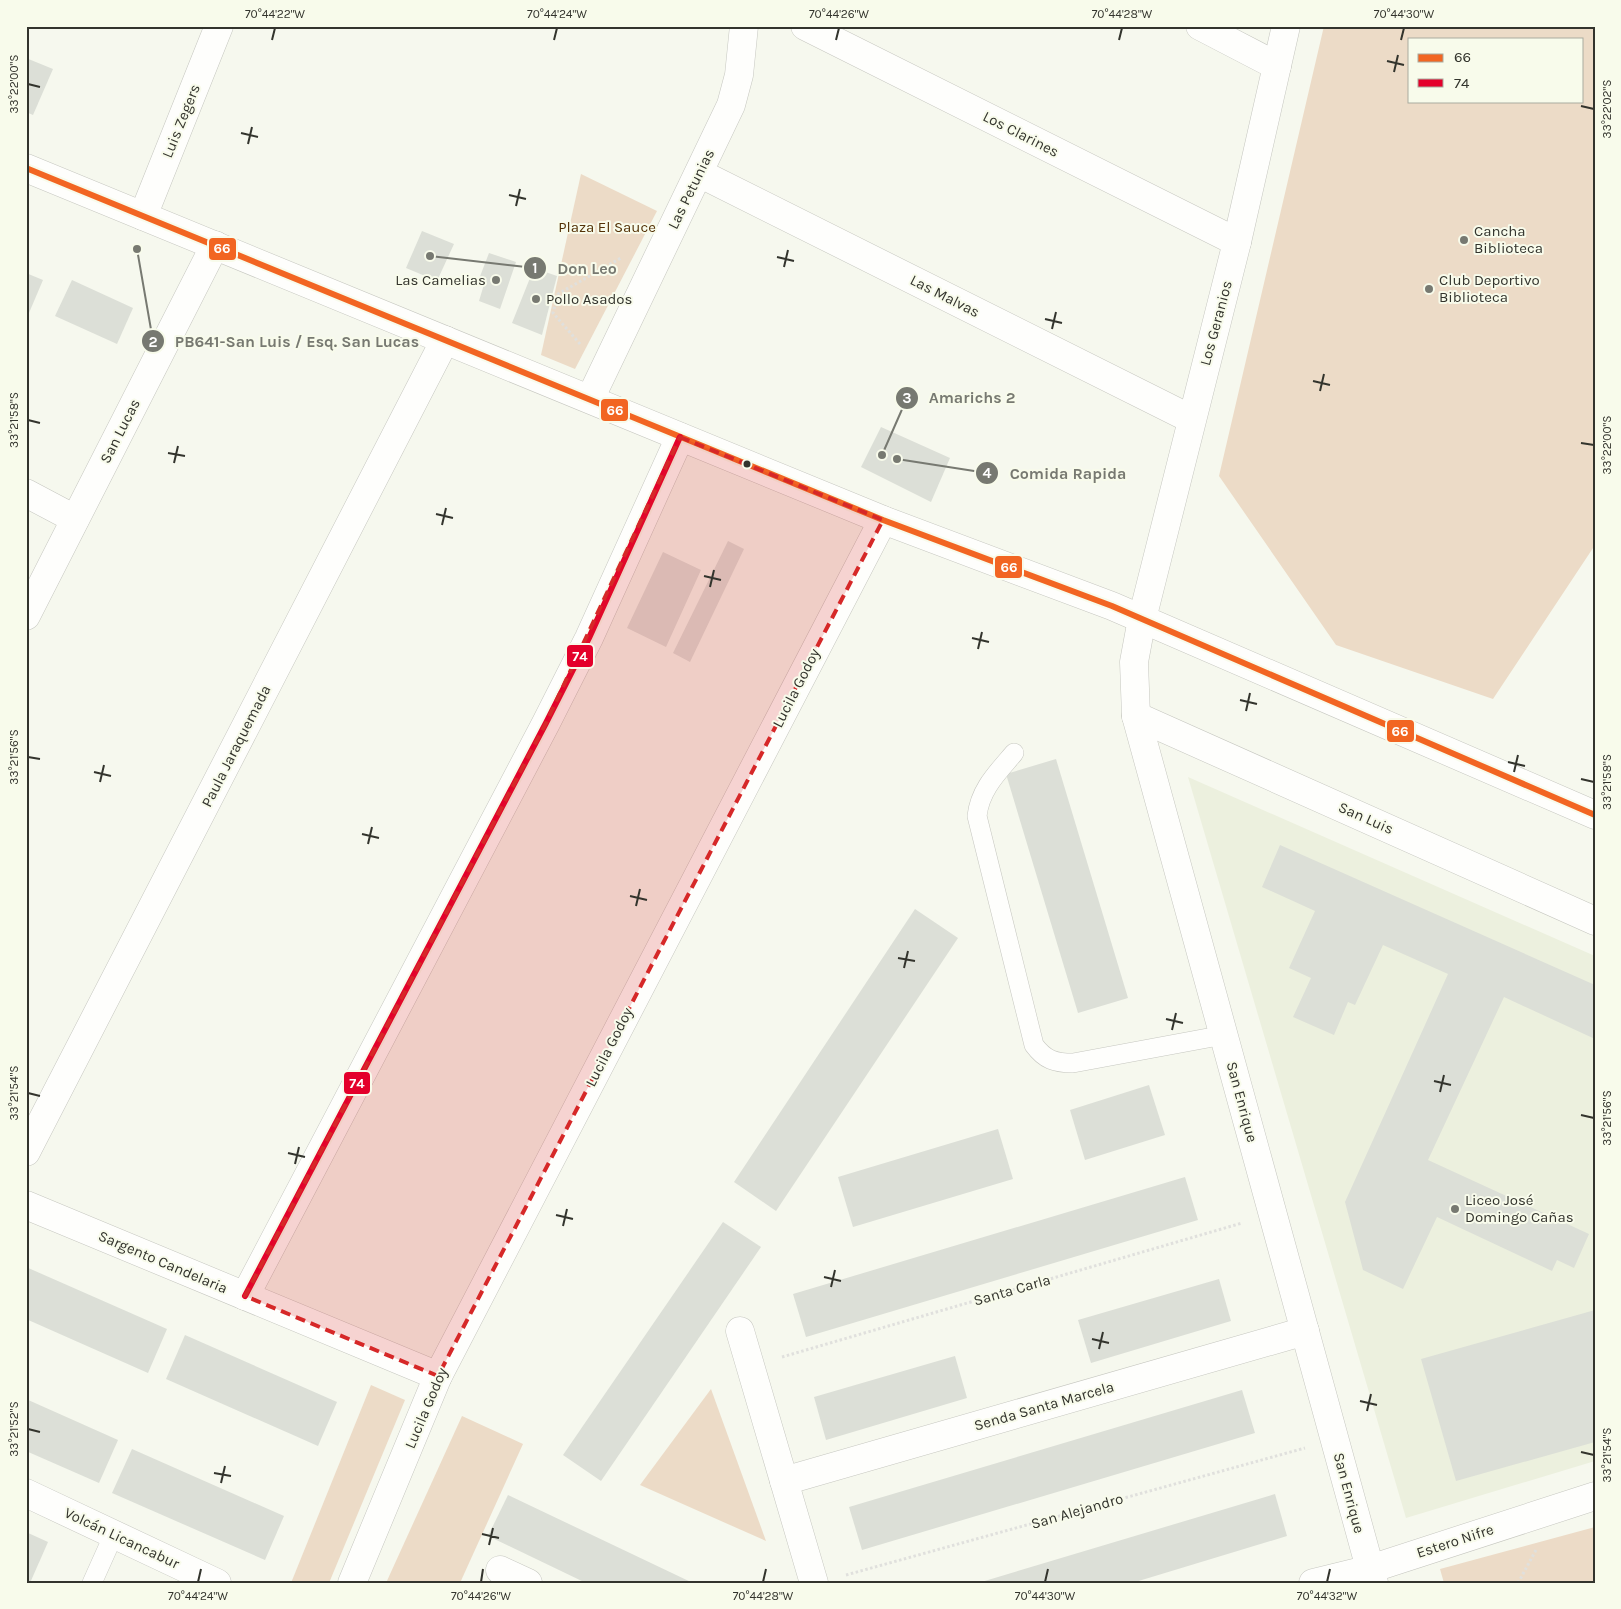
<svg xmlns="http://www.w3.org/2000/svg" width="1621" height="1609" viewBox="0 0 1621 1609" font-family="Karla,sans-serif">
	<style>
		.built { fill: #ecf0de }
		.green { fill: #ecdbc7; fill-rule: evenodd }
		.building { fill: #dcdfd7 }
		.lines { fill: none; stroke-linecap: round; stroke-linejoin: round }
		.service-casing { stroke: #c6c7c0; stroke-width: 20 }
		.minor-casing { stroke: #c6c7c0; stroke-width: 29 }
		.tertiary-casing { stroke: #c6c7c0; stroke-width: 29 }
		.path { stroke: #e0e0dd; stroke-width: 3; stroke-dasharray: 2.5 2.5; stroke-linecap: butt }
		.service { stroke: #fefefc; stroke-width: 19 }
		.minor { stroke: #fefefc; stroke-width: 28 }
		.tertiary { stroke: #fefefc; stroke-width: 28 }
		.bus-1-casing { stroke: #f8fbeb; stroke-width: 10 }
		.bus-2-casing { stroke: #f8fbeb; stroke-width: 10 }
		.bus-1 { stroke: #f26522; stroke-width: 6 }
		.bus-2 { stroke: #e4002b; stroke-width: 6 }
		.marked { fill: #d62828; fill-opacity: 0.2; stroke: #d62828; stroke-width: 4; stroke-dasharray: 10 6; stroke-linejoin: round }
		.ticks { fill: none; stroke: #33342d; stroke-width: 2 }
		.poi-dot { fill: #777971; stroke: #f8fbeb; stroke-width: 2 }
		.bus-dot { fill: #33342d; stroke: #f8fbeb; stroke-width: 2 }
		.labels { text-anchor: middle; stroke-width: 4; stroke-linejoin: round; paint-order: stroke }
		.street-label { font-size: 15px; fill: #33342d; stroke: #f8fbeb }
		.park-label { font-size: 15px; fill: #533106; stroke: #f8fbeb }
		.poi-label { font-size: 15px; fill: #33342d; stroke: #f8fbeb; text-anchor: start }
		.leader { fill: none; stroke: #777971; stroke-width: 2 }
		.callout-dot { fill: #777971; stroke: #f8fbeb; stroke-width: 2 }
		.mark-label { font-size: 15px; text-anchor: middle; font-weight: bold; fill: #fff }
		.callout-label { font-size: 16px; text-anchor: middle; font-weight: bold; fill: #777971; stroke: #f8fbeb; stroke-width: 4; stroke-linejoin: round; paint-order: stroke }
		.line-badge { stroke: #f8fbeb; stroke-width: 2 }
		.badge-label { font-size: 14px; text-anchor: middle; font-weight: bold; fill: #fff }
		.neatline { fill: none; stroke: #33342d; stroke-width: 2 }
		.ticks-label { font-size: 12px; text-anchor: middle; fill: #33342d }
	</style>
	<rect width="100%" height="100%" fill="#f6f8ee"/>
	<polygon class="built" points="1188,777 1595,956 1595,1461 1406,1518"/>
	<g class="green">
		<path d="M 1324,26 L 1595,26 L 1595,545 L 1493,699 L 1336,645 L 1219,476 ZM 1410,39 L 1582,39 L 1582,101 L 1410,101 Z"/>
		<polygon points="581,174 657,211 575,369 541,355"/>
		<polygon points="371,1385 405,1400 329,1583 291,1583"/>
		<polygon points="711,1389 766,1541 640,1485"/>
		<polygon points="462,1416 523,1444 460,1583 386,1583"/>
		<polygon points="1595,1527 1595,1583 1444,1583 1440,1569"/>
	</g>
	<g class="building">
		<polygon points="26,58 53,69 33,115 26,112"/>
		<polygon points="422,231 454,244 437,281 406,268"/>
		<polygon points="489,253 516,262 500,309 479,301 485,281 479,279"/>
		<polygon points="534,268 557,276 542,335 512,323"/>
		<polygon points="26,273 43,280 26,320"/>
		<polygon points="72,280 133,308 117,344 55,316"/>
		<polygon points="881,427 950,458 931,502 861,467"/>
		<polygon points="728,541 744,549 690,662 673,653"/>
		<polygon points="663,552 701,570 666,647 627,628"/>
		<polygon points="1056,759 1128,998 1078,1013 1006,774"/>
		<polygon points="1280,845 1595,985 1595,1039 1504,997 1428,1160 1589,1234 1574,1268 1557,1260 1552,1271 1437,1217 1403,1289 1363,1270 1345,1202 1448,974 1383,945 1355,1005 1348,1002 1334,1035 1293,1017 1311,978 1289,968 1315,911 1262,887"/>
		<polygon points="915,909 958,938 776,1211 734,1182"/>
		<polygon points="1149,1085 1165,1135 1085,1160 1070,1110"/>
		<polygon points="998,1129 1013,1179 853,1227 838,1177"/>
		<polygon points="1185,1177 1198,1220 806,1337 793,1294"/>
		<polygon points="723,1222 761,1247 601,1481 563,1455"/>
		<polygon points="26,1267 167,1329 148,1373 26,1319"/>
		<polygon points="1219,1279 1231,1321 1091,1363 1078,1320"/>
		<polygon points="1595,1310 1595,1442 1456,1481 1421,1359"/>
		<polygon points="185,1335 337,1402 318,1446 166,1379"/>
		<polygon points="955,1356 967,1398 826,1440 814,1397"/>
		<polygon points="1242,1390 1255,1433 862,1550 849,1507"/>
		<polygon points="26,1399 118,1440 99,1483 26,1451"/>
		<polygon points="132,1449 284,1516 265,1560 112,1493"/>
		<polygon points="1275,1494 1287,1536 1132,1583 978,1583"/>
		<polygon points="508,1495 693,1583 586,1583 488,1536"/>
		<polygon points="26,1532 48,1542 30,1583 26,1583"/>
	</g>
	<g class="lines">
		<g class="service-casing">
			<g id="service">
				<path d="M 1014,753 C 998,772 980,789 977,816 L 1034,1045 C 1045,1060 1055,1063 1073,1063 L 1224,1035"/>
				<polyline points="92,1583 114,1534"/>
			</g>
		</g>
		<g class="minor-casing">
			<g id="minor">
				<polyline points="805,26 1237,242"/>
				<polyline points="1200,26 1277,66"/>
				<polyline points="699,173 1191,419"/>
				<polyline points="143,216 219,26"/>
				<polyline points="590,399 731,105 739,75 744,26"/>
				<polyline points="26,493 75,519"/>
				<polyline points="26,616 215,245"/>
				<polyline points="1142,619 1237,242 1286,26"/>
				<polyline points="1136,716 1595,921"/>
				<polyline points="26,1152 445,340"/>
				<polyline points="26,1205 438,1376"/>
				<polyline points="245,1296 546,723 589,638 680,437"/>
				<polyline points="740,1331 814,1583"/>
				<polyline points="784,1481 1305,1331"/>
				<polyline points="26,1493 217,1583"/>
				<polyline points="500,1570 528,1583"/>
				<polyline points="352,1583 438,1376 883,520"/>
				<polyline points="1313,1583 1370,1569 1595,1496"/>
			</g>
		</g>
		<g class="tertiary-casing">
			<g id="tertiary">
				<polyline points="26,168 883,520 1112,606 1595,815"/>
				<polyline points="1142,619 1134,662 1136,716 1374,1583"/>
			</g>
		</g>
		<g class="path">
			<polyline points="580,344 553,313 558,294 621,258"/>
			<polyline points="782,1357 1242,1223"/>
			<polyline points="846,1575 1305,1448"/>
			<polyline points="1518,1583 1536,1550"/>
		</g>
		<use href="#service" class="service"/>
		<use href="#minor" class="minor"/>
		<use href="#tertiary" class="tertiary"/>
		<g class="bus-1-casing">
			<polyline id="bus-1" points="26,168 883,520 1112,606 1595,815"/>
		</g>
		<g class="bus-2-casing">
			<polyline id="bus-2" points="245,1296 546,723 589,638 680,437"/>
		</g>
		<use href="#bus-1" class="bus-1"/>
		<use href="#bus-2" class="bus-2"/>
	</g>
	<path class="marked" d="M 680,437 L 883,520 L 438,1376 L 245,1296 L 546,723 Z"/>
	<path class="ticks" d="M 272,40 L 275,28M 554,40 L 557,28M 836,40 L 839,28M 1119,40 L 1122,28M 1401,40 L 1404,28M 1387,61 L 1404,65M 1394,72 L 1398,55M 28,84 L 40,87M 1581,106 L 1594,109M 241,133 L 258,137M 248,144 L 252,127M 509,195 L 526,199M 516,206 L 520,189M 777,257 L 794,261M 784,267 L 788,250M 1045,319 L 1062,323M 1052,329 L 1056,312M 1313,381 L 1330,385M 1320,391 L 1324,374M 28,420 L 40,423M 1581,443 L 1594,445M 168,453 L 185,456M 174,463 L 178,446M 436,514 L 453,518M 442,525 L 446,508M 704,576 L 721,580M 710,587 L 714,570M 972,638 L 989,642M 978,649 L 982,632M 1240,700 L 1257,704M 1246,711 L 1250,693M 28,757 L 40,759M 1508,762 L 1525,766M 94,772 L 111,776M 1514,772 L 1518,755M 1581,779 L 1594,782M 100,782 L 104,765M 362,834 L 379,838M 368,844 L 372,827M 630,896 L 647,900M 636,906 L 640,889M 898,958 L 915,961M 904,968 L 908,951M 1166,1019 L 1183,1023M 1172,1030 L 1176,1013M 1434,1081 L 1451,1085M 1440,1092 L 1444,1075M 28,1093 L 40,1096M 1581,1115 L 1594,1118M 288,1153 L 305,1157M 295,1164 L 299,1147M 556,1215 L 573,1219M 563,1226 L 567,1209M 824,1277 L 841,1281M 831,1287 L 835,1270M 1092,1339 L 1109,1343M 1099,1349 L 1103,1332M 1360,1401 L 1377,1405M 1367,1411 L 1371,1394M 28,1429 L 40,1432M 1581,1452 L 1594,1455M 214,1473 L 231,1476M 221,1483 L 225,1466M 482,1534 L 499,1538M 489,1545 L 493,1528M 198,1582 L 201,1569M 481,1582 L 483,1569M 763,1582 L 766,1569M 1045,1582 L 1048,1569M 1327,1582 L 1330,1569"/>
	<g class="poi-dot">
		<circle cx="1464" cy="240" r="5"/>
		<circle cx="496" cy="280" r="5"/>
		<circle cx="1429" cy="289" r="5"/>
		<circle cx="536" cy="299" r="5"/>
		<circle cx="1455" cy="1209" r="5"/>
	</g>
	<circle class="bus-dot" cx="747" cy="464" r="4.5"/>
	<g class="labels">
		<g class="street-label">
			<text transform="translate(181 121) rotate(-68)" y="5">Luis Zegers</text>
			<text transform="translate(1021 134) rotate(27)" y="5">Los Clarines</text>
			<text transform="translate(691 189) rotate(-64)" y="5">Las Petunias</text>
			<text transform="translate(945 296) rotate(27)" y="5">Las Malvas</text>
			<text transform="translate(1216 323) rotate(-75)" y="5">Los Geranios</text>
			<text transform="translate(120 431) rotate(-63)" y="5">San Lucas</text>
			<text transform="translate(796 688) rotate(-63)" y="5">Lucila Godoy</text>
			<text transform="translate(236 746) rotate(-63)" y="5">Paula Jaraquemada</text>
			<text transform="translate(1366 818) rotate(24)" y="5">San Luis</text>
			<text transform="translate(609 1047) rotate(-63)" y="5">Lucila Godoy</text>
			<text transform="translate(1242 1102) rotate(75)" y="5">San Enrique</text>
			<text transform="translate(163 1262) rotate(23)" y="5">Sargento Candelaria</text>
			<text transform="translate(1012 1290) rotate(-16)" y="5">Santa Carla</text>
			<text transform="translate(1044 1406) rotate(-16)" y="5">Senda Santa Marcela</text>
			<text transform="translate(426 1408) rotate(-67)" y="5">Lucila Godoy</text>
			<text transform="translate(1349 1493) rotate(75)" y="5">San Enrique</text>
			<text transform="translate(1077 1511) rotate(-16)" y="5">San Alejandro</text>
			<text transform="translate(122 1538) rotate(25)" y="5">Volcán Licancabur</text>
			<text transform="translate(1455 1541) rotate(-18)" y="5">Estero Nifre</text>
		</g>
		<g class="park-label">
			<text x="607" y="232">Plaza El Sauce</text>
		</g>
		<g class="poi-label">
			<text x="1474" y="236">Cancha<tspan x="1474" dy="17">Biblioteca</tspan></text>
			<text x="486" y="285" text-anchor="end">Las Camelias</text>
			<text x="1439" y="285">Club Deportivo<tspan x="1439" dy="17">Biblioteca</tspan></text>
			<text x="546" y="304">Pollo Asados</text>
			<text x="1465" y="1205">Liceo José<tspan x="1465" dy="17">Domingo Cañas</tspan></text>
		</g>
	</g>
	<path class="leader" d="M430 256L535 268M137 249L153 341M882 455L907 398M897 459L987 473"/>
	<g class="callout-dot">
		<circle cx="430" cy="256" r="5"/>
		<circle cx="137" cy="249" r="5"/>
		<circle cx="882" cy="455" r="5"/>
		<circle cx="897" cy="459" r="5"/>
		<circle cx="535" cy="268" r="12"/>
		<circle cx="153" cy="341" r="12"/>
		<circle cx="907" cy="398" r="12"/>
		<circle cx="987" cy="473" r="12"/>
	</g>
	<g class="mark-label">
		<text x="535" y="273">1</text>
		<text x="153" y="347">2</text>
		<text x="907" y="403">3</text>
		<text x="987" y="478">4</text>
	</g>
	<g class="callout-label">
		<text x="587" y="274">Don Leo</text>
		<text x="297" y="347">PB641-San Luis / Esq. San Lucas</text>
		<text x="972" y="403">Amarichs 2</text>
		<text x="1068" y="479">Comida Rapida</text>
	</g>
	<g class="line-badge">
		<rect x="208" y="237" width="29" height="24" rx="5" fill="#f26522"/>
		<rect x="600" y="398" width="29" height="24" rx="5" fill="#f26522"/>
		<rect x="994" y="555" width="29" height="24" rx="5" fill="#f26522"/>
		<rect x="566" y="644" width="28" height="24" rx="5" fill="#e4002b"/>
		<rect x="1386" y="719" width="29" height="24" rx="5" fill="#f26522"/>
		<rect x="343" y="1071" width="28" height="24" rx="5" fill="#e4002b"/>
	</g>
	<g class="badge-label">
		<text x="222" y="253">66</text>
		<text x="615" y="415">66</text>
		<text x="1009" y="572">66</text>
		<text x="580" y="661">74</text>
		<text x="1400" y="736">66</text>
		<text x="357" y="1088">74</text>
	</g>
	<rect width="1621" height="1609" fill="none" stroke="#f8fbeb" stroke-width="55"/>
	<rect x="1408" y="38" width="175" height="65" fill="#f8fbeb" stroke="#a9ab9f"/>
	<rect x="1418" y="54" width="25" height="8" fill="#f26522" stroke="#a9ab9f"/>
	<text x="1454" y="62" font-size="15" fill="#33342d">66</text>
	<rect x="1418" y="79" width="25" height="8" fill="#e4002b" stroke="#a9ab9f"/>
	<text x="1454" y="88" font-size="15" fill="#33342d">74</text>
	<rect x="28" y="28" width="1566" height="1554" class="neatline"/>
	<g class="ticks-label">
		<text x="275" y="18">70°44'22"W</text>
		<text x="557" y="18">70°44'24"W</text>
		<text x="839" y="18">70°44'26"W</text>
		<text x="1122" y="18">70°44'28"W</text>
		<text x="1404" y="18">70°44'30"W</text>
		<text transform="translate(14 84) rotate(-90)" y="4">33°22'00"S</text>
		<text transform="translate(1607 109) rotate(-90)" y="4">33°22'02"S</text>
		<text transform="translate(14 420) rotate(-90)" y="4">33°21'58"S</text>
		<text transform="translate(1607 445) rotate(-90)" y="4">33°22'00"S</text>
		<text transform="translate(14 757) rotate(-90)" y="4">33°21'56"S</text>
		<text transform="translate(1607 782) rotate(-90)" y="4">33°21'58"S</text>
		<text transform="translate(14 1093) rotate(-90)" y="4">33°21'54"S</text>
		<text transform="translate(1607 1118) rotate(-90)" y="4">33°21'56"S</text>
		<text transform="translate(14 1429) rotate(-90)" y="4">33°21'52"S</text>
		<text transform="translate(1607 1455) rotate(-90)" y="4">33°21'54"S</text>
		<text x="198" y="1600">70°44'24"W</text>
		<text x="481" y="1600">70°44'26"W</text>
		<text x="763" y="1600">70°44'28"W</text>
		<text x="1045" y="1600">70°44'30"W</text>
		<text x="1327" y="1600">70°44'32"W</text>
	</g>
</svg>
